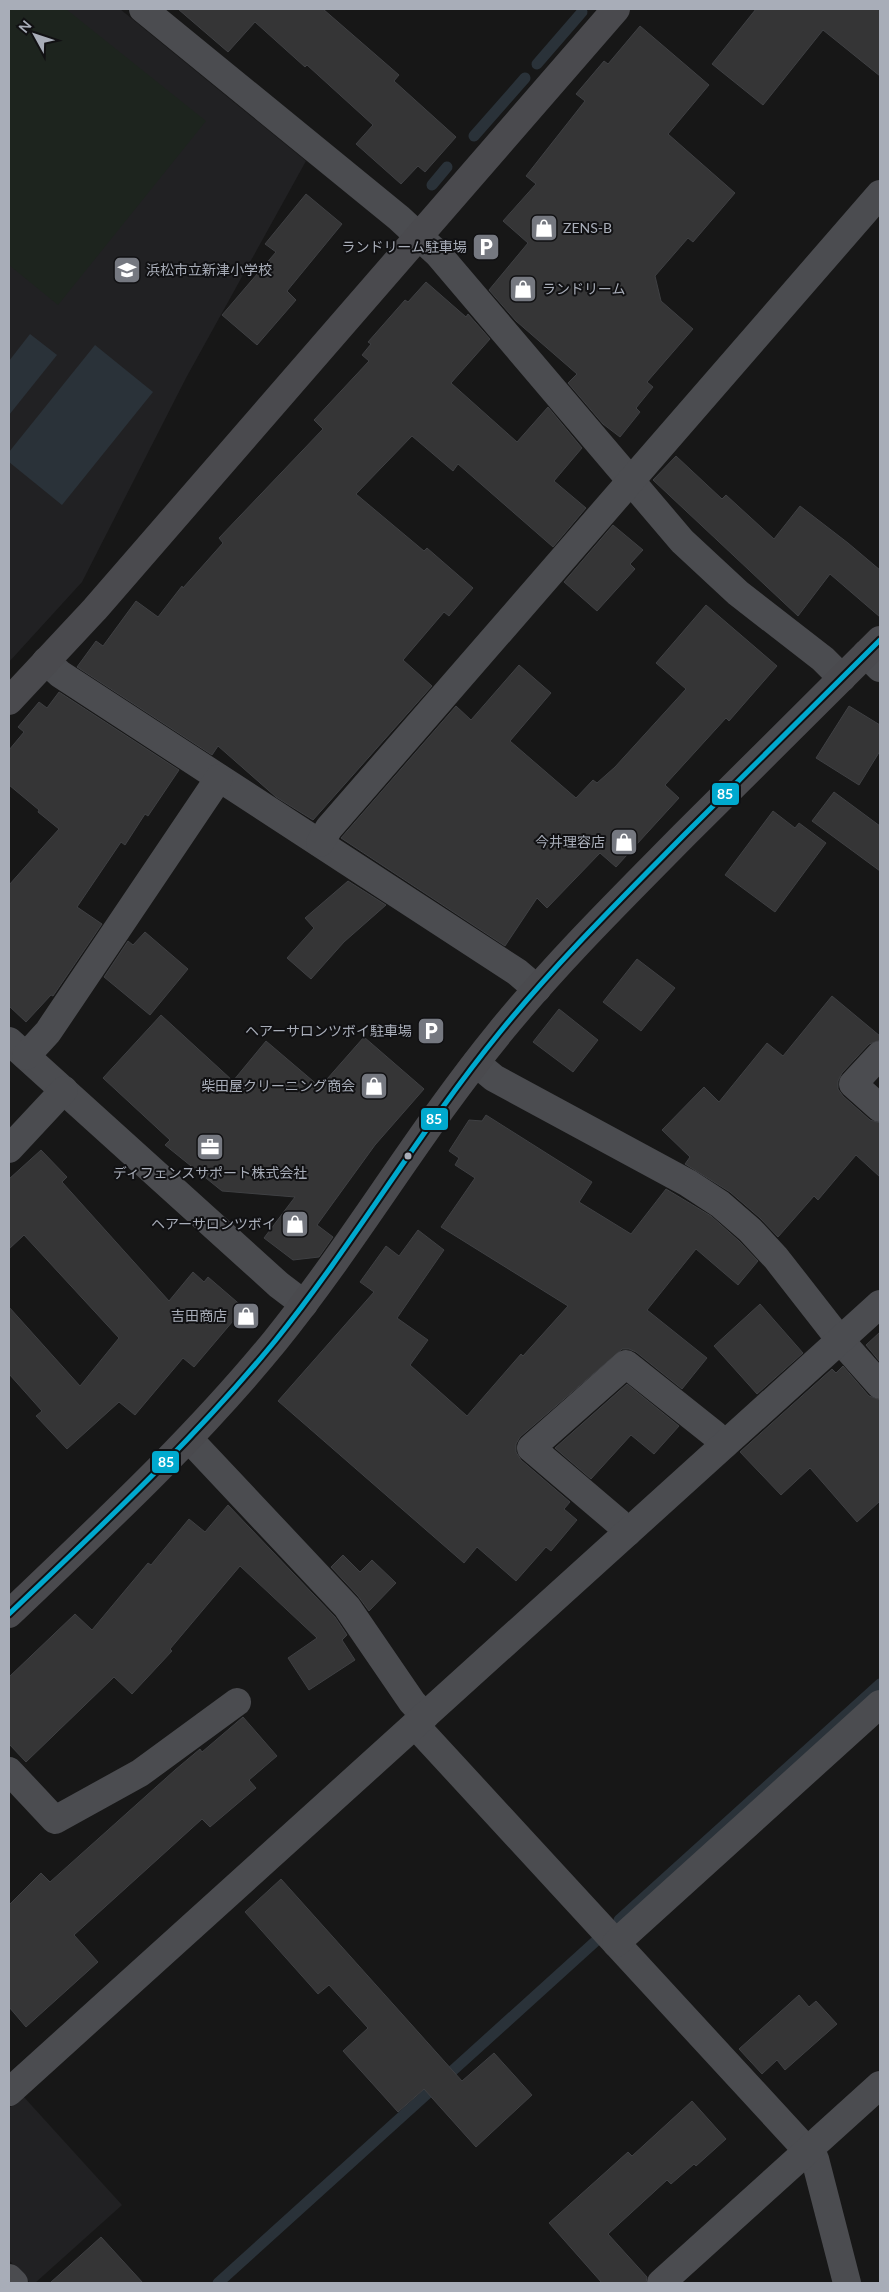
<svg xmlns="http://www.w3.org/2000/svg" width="889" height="2292" viewBox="0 0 889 2292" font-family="Lato,'Noto Sans JP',sans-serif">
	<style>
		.built { fill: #212123 }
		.green { fill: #1d241e }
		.water { fill: #2a3239 }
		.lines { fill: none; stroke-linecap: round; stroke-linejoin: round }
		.stream { stroke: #2a3239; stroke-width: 11 }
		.building { fill: #353536; stroke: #3f4043 }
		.street { stroke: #4b4c50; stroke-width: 28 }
		.secondary { stroke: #4a4a4e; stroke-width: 28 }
		.bus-1-casing { stroke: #111113; stroke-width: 9 }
		.bus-1 { stroke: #00a9ce; stroke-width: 5 }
		.bus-dot { fill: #a8adb8; stroke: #111113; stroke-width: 2 }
		.labels { text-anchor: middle; stroke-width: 4; stroke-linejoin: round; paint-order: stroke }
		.poi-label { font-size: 14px; fill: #a8adb8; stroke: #111113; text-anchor: end }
		.line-badge { stroke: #111113; stroke-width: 2 }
		.badge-label { font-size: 14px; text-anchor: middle; font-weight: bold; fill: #fff }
	</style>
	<rect width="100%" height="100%" fill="#171717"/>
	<g class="built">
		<polygon points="9,9 120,9 306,161 186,378 82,582 9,662"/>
		<polygon points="23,2096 122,2205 35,2283 30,2283 9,2260 9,2108"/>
	</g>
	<polygon class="green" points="9,9 66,9 206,121 58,305 9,265"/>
	<g class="water">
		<polygon points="30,334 57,355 9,415 9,361"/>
		<polygon points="95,345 153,392 62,505 9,462 9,452"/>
	</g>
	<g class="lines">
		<g class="stream">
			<polyline points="537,64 582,12"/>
			<polyline points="474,136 525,78"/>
			<polyline points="432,185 447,167"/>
			<polyline points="619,1920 880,1684"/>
			<polyline points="218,2283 597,1940"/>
		</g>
	</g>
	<g class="building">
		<polygon points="178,9 323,9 399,75 394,81 456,137 425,172 418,166 401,184 356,144 373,125 307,65 305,67 255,22 228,52"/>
		<polygon points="756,9 880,9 880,76 823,30 763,105 712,64"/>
		<polygon points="640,26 709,85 668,134 735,193 693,242 688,238 655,276 661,301 693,329 647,382 653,387 636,408 640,412 620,437 603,424 568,383 577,374 516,321 489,290 528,243 503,221 536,184 526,176 585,101 576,94 604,61 608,64"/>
		<polygon points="306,194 342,224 287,291 296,300 257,345 222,315 276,252 265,244"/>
		<polygon points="426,282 466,317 468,314 490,339 451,383 517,442 548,407 582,448 554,481 586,508 553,547 458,464 453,471 412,436 356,494 424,551 427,548 473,588 449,616 444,612 403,660 432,686 313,820 276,797 218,746 212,755 77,667 96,641 103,646 136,601 158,617 182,586 183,588 223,543 219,538 323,429 314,420 369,361 362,355 371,344 368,342 405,300 408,302"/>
		<polygon points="676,456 722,499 726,495 774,539 800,506 848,543 880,570 880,617 830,574 798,616 653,480"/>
		<polygon points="613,525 643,550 630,564 635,569 597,611 564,582"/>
		<polygon points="706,605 777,666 729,721 726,718 665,785 679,798 616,867 600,853 547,908 537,898 505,946 341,838 456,706 471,720 519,665 551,693 510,741 576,798 593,780 597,783 615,767 686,689 656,663"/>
		<polygon points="59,692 179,770 148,816 145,814 125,845 121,842 77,907 102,924 53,996 51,995 26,1022 9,1006 9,885 59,829 38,812 39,810 9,785 9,750 24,732 18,727 39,702 47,708"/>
		<polygon points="849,706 880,725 880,751 859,785 816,758"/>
		<polygon points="834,792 880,826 880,871 812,821"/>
		<polygon points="773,811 795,828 799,823 826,843 775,912 725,875"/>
		<polygon points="348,881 386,905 344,942 311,979 287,958 314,928 305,918"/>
		<polygon points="145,932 188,969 150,1015 104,977 128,941 133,945"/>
		<polygon points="637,959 675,988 641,1031 603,1002"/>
		<polygon points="832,996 880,1036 880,1040 869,1044 842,1073 838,1081 838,1089 843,1096 870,1120 880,1123 880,1177 856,1155 818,1200 814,1196 778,1237 760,1218 730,1192 685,1164 690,1157 662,1130 704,1087 719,1102 767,1043 783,1056"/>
		<polygon points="559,1009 598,1040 573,1072 533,1042"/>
		<polygon points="161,1015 233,1081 266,1041 320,1087 364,1037 424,1089 375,1145 317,1225 333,1237 319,1257 293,1260 264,1238 295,1197 222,1191 165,1145 170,1140 103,1078"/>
		<polygon points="486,1115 592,1182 579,1202 631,1234 666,1189 711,1216 739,1241 758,1261 738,1285 696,1249 647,1310 707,1358 682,1389 636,1352 629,1349 622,1349 520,1437 516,1444 516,1452 521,1460 570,1502 564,1509 577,1520 551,1551 546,1547 516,1581 477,1547 464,1563 278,1401 374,1292 360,1282 386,1246 399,1256 418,1230 444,1250 397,1318 428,1340 410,1365 467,1416 521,1354 523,1356 568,1306 441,1227 475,1178 455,1165 459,1158 449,1151 469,1120 482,1121"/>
		<polygon points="41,1150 67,1177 62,1182 169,1301 193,1272 204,1282 208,1277 244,1308 194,1367 183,1358 135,1415 119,1402 67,1449 36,1416 42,1411 9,1374 9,1307 80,1386 119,1338 24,1235 9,1249 9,1179"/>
		<polygon points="760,1304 803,1353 757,1394 714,1346"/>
		<polygon points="880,1332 880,1362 866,1345"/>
		<polygon points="843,1366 869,1396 880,1400 880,1501 857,1522 810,1468 781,1495 740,1452 832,1369 836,1373"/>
		<polygon points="627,1384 679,1426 654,1454 631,1435 591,1479 555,1448"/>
		<polygon points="228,1505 335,1617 347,1635 342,1640 355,1660 309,1690 288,1658 317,1638 240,1566 170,1649 172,1651 132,1694 114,1677 26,1762 9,1744 9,1677 75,1614 92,1630 148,1563 151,1565 189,1519 205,1532"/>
		<polygon points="343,1555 360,1572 372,1560 396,1583 369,1611 358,1596 331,1567"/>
		<polygon points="243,1717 277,1756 249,1780 256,1788 210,1827 202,1819 74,1935 98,1962 26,2027 9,2007 9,1905 41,1873 50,1882 175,1770 200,1749 202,1752"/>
		<polygon points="281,1879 462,2081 494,2053 532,2095 476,2147 424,2089 398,2112 343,2051 368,2028 329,1985 318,1994 245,1912"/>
		<polygon points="799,1995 809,2007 816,2001 837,2024 785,2070 777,2060 762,2074 739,2049"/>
		<polygon points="692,2101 726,2139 696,2166 694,2164 671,2184 667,2180 608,2234 647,2277 646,2283 602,2283 549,2223 628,2152 632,2156"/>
		<polygon points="101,2237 143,2283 50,2283"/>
	</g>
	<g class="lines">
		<g class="street">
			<polyline points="143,9 399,218 438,254 682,541 738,593 823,659 842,678"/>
			<polyline points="866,654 880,668"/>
			<polyline points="46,661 60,674 517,972 537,989"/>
			<polyline points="320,843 329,828 880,194"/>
			<polyline points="9,1041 279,1285 304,1304"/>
			<polyline points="880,1055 853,1084 880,1108"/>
			<polyline points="26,1056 48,1032 219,778"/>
			<polyline points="476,1063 494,1078 688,1183 720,1204 750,1230 776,1258 840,1340 880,1385"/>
			<polyline points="9,1149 64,1090"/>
			<polyline points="189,1439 347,1607 412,1702 425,1716"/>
			<polyline points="627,1533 618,1522 531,1448 626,1364 714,1434 724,1445"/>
			<polyline points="415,1725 815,2159 847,2283"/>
			<polyline points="9,1771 55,1820 140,1773 237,1702"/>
			<polyline points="616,1943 880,1704"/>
			<polyline points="9,2092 880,1304"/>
			<polyline points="9,2278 14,2283"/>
			<polyline points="661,2283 880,2085"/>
		</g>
		<g class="secondary">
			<polyline points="9,701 95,609 616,9"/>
			<path d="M 9,1614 C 101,1526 194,1440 275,1341 C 355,1242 419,1131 500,1032 C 557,962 621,899 684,835 C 750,770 815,705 880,640"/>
		</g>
		<g class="bus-1-casing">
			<path id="bus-1" d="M 9,1614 C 101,1526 194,1440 275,1341 C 355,1242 419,1131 500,1032 C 557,962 621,899 684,835 C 750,770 815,705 880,640"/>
		</g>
		<use href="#bus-1" class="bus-1"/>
	</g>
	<defs>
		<g id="shop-square" transform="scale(1.4375)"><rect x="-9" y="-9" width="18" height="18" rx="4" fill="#757880" stroke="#111113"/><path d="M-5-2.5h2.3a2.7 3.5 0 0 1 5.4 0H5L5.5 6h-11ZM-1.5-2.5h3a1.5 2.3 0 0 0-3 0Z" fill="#fff"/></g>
		<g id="parking-square" transform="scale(1.4375)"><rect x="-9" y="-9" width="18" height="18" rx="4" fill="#757880" stroke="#111113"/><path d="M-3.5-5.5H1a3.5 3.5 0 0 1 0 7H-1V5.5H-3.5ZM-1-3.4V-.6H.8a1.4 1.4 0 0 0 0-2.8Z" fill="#fff"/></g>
		<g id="school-square" transform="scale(1.4375)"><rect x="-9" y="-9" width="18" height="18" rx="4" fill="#757880" stroke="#111113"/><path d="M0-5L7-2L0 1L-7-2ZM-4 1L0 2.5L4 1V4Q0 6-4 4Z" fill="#fff"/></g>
		<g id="office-square" transform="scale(1.4375)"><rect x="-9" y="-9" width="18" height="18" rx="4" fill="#757880" stroke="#111113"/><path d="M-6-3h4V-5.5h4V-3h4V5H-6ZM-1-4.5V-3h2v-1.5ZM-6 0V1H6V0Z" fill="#fff"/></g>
	</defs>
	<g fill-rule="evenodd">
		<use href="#shop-square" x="544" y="228"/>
		<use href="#parking-square" x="486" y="247"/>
		<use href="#school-square" x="127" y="270"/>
		<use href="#shop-square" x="523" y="289"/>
		<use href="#shop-square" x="624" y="842"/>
		<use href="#parking-square" x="431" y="1031"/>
		<use href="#shop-square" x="374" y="1086"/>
		<use href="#office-square" x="210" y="1147"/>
		<use href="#shop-square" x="295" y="1224"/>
		<use href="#shop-square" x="246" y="1316"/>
	</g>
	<circle class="bus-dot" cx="408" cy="1156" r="4.5"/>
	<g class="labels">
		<g class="poi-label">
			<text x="563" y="233" text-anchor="start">ZENS-B</text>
			<text x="467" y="252">ランドリーム駐車場</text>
			<text x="146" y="275" text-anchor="start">浜松市立新津小学校</text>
			<text x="542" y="294" text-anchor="start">ランドリーム</text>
			<text x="605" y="847">今井理容店</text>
			<text x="412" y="1036">ヘアーサロンツボイ駐車場</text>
			<text x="355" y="1091">柴田屋クリーニング商会</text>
			<text x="210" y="1178" text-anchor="middle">ディフェンスサポート株式会社</text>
			<text x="276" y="1229">ヘアーサロンツボイ</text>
			<text x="227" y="1321">吉田商店</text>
		</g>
	</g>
	<g class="line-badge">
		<rect x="711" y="782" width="29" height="24" rx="5" fill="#00a9ce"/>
		<rect x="420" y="1107" width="29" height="24" rx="5" fill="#00a9ce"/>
		<rect x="151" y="1450" width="29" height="24" rx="5" fill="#00a9ce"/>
	</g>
	<g class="badge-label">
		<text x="725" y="799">85</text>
		<text x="434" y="1124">85</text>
		<text x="166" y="1467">85</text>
	</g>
	<rect width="889" height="2292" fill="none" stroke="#a8adb8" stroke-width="20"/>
	<g transform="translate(35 35) rotate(310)" stroke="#111113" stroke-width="4" paint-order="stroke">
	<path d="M0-4L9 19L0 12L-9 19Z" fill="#a8adb8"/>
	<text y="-8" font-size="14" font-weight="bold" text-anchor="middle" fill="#a8adb8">N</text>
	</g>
</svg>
